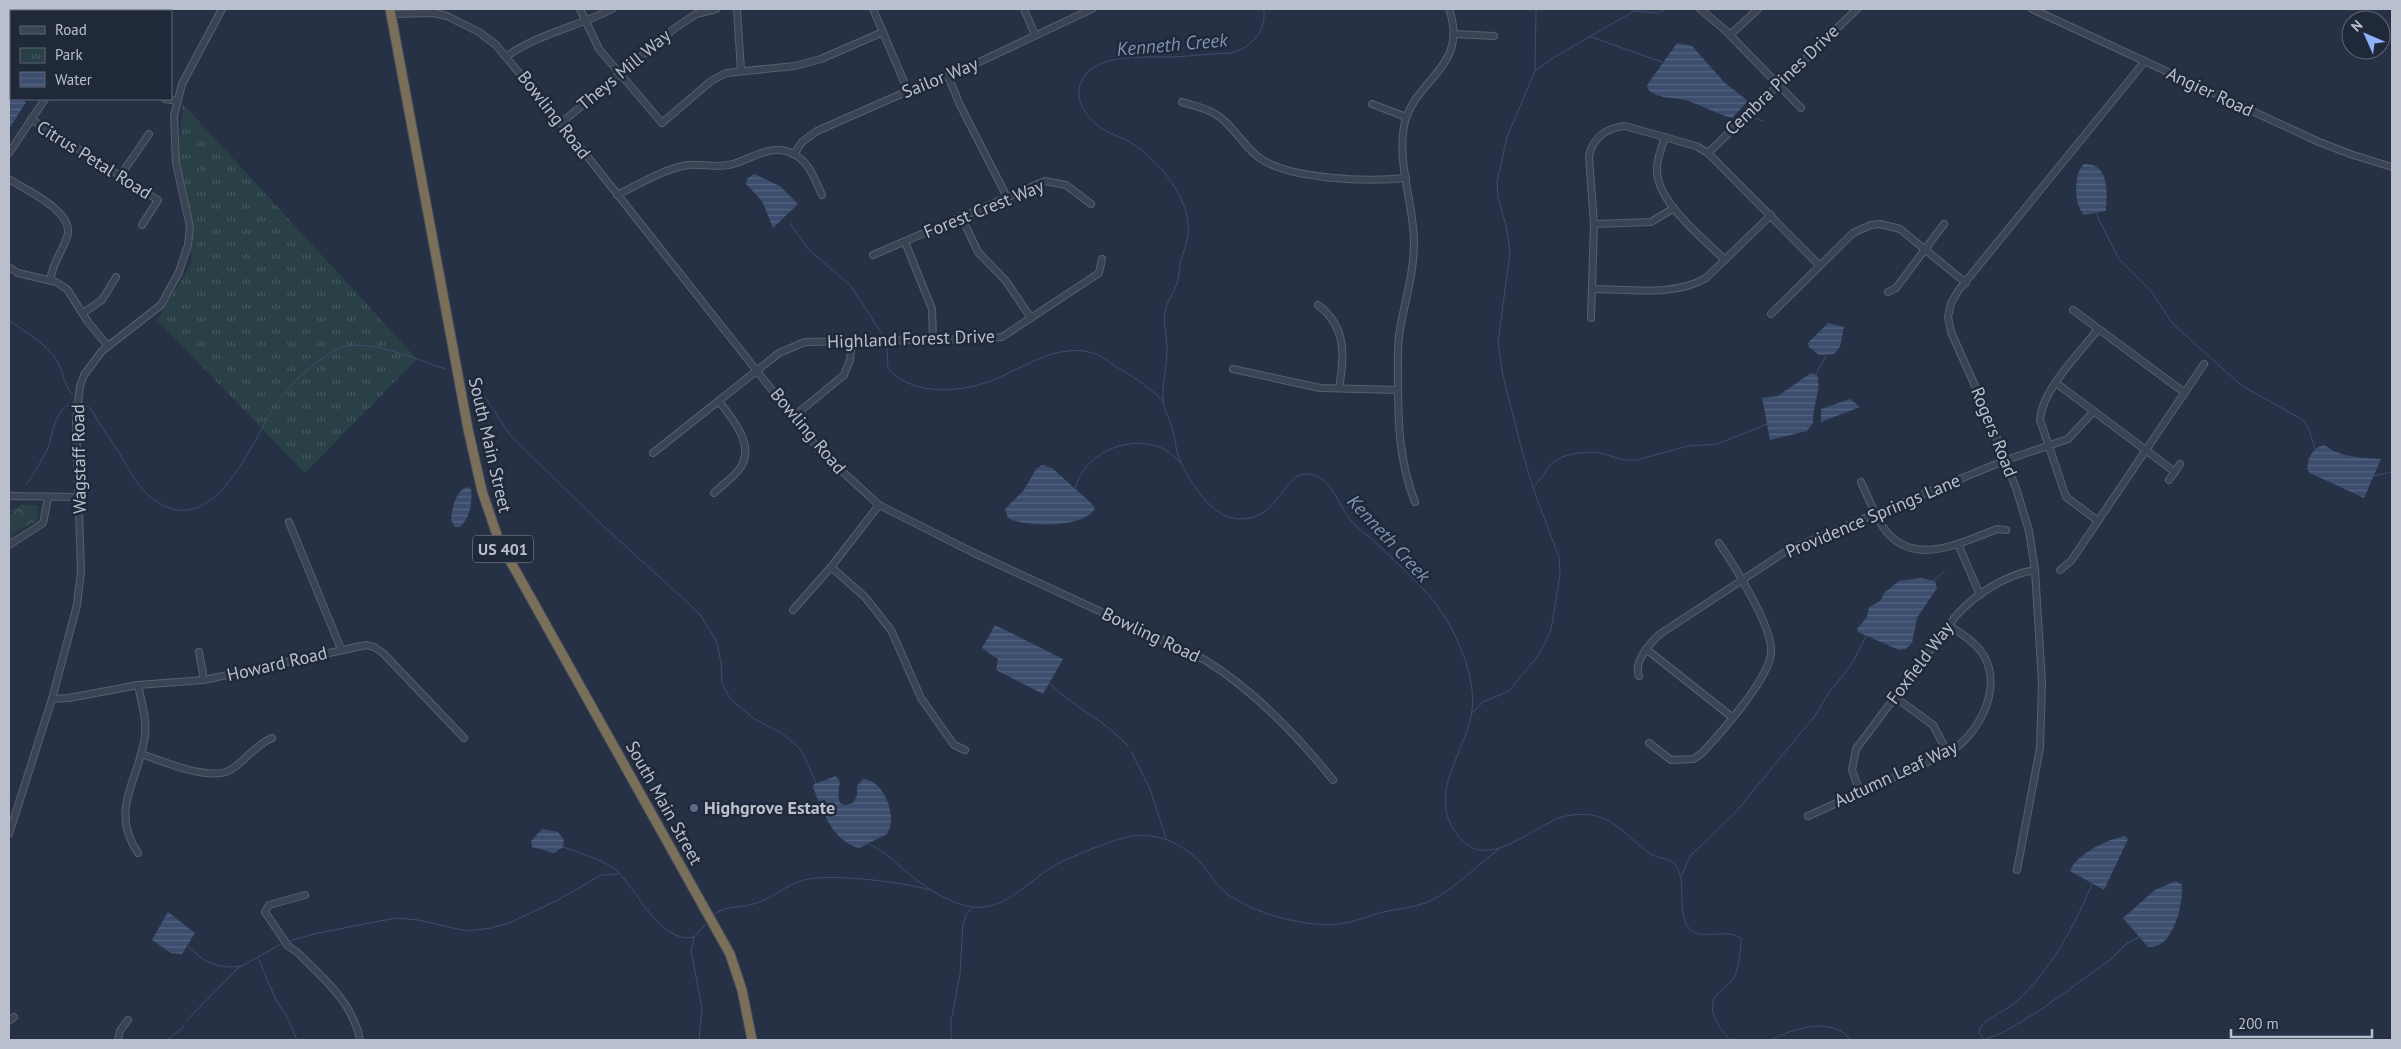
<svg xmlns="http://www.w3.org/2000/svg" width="2401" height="1049" viewBox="0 0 2401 1049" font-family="'PT Sans',sans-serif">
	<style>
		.forest { fill: url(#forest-crowns) }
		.park { fill: url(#park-tufts) }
		.water { fill: url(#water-rules) }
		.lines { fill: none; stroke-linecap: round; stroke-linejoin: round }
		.stream { stroke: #3c4d6e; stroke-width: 1 }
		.minor-casing { stroke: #575f6f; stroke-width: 8 }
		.highway-casing { stroke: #434c5c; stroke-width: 11 }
		.minor { stroke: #3b4454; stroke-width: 6 }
		.highway { stroke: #7a6f58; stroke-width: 9 }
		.service-dot { fill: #5c6f8a; stroke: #20293a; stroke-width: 2 }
		.labels { text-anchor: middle; stroke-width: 5; stroke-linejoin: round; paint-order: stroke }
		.shield { fill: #20293a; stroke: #8b92a1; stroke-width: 1 }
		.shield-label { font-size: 16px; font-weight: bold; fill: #b9bfcd }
		.street-label { font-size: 18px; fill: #b9bfcd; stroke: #20293a }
		.poi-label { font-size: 18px; font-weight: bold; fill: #b9bfcd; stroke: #20293a; text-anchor: start }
		.water-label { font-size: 19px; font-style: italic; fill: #7f93b5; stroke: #20293a }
	</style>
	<defs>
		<pattern id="forest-crowns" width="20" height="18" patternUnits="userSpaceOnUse" patternTransform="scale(1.25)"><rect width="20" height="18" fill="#294046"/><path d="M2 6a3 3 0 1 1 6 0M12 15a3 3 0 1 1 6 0" fill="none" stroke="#465a60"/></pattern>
		<pattern id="park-tufts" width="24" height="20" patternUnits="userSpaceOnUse" patternTransform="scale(1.25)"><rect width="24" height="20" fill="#294046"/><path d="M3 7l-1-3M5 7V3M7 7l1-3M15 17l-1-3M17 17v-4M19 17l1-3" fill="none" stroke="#465a60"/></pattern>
		<pattern id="water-rules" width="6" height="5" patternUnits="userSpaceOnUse" patternTransform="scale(1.25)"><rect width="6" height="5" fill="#3c4d6e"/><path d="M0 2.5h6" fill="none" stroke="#566582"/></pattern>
	</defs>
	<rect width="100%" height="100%" fill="#273145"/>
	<polygon class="forest" points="22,504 38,506 38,520 16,532 9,541 9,515"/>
	<polygon class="park" points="183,104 417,359 305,473 157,320 192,262 187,210 177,163"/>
	<g class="water">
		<path d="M 1677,43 L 1692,46 L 1725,83 L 1748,101 L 1732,118 C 1715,113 1701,105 1685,100 C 1673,97 1656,99 1648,89 L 1647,85 Z"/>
		<polygon points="11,76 11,99 20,99 26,102 9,129 9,79"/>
		<path d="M 2084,164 C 2110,163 2107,192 2106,211 L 2084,215 C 2074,205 2073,174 2084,164 Z"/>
		<polygon points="754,174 780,186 798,204 773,228 762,201 746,184 747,179"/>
		<polygon points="1828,323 1844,327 1840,347 1834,354 1819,355 1809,347 1808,343"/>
		<path d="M 1811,373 L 1817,375 C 1822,388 1812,408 1813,423 L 1807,431 L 1770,440 L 1762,398 L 1778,396 Z"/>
		<polygon points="1850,399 1860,407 1821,422 1821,409"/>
		<path d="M 2324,445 C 2340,457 2361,458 2381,459 L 2364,498 L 2310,473 L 2307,469 C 2308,458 2312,448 2324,445 Z"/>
		<path d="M 1042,465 L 1052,468 L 1091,503 L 1095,508 C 1086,528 1026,528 1008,518 L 1005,509 L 1024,490 L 1036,469 Z"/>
		<path d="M 467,487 L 471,489 C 473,501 470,518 460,527 L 455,527 L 451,520 C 452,509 455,491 467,487 Z"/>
		<polygon points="1921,578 1935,581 1937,588 1917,618 1912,643 1906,649 1899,650 1858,632 1857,629 1867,617 1869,607 1880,601 1885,592 1899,581"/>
		<polygon points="995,625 1063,659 1043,694 996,670 998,659 982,648"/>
		<path d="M 836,776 L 840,782 C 838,793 835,812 854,802 L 857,795 L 857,786 L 863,779 C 883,779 899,817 887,834 L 859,848 C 832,841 822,810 813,787 L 814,784 Z"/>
		<polygon points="542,829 558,832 564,840 563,847 554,853 532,847 531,841"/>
		<path d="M 2125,836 L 2128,839 L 2104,890 L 2070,871 C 2076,854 2108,839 2125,836 Z"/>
		<path d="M 2176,881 L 2182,885 C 2183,904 2174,949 2148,947 L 2123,918 L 2155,890 Z"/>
		<polygon points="168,912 195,933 182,954 171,953 152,940"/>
	</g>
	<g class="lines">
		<g class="stream">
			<path d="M 1264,9 C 1266,32 1253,46 1232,53 C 1213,53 1194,56 1174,57 C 1148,58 1095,51 1081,82 C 1073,101 1089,121 1104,130 C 1112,135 1122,137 1130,142 C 1156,158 1185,192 1188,223 C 1190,238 1183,250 1180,265 C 1179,273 1179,279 1176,286 C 1172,295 1166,303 1165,313 C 1163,325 1167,337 1167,349 C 1167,366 1162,382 1163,400 C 1164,410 1169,417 1172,427 C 1175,436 1175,446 1178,455 C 1184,471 1197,493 1209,504 C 1217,513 1229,519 1241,519 C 1281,519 1282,471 1309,474 C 1331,476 1339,506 1351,521 C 1359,530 1370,536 1378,545 C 1399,565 1427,589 1443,614 C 1459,639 1476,679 1472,710 C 1467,753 1422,796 1461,839 C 1490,872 1535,823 1566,816 C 1608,808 1619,830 1648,852 C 1655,858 1666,858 1674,863 C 1684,875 1681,889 1682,903 C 1684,954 1718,924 1741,938 C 1741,948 1739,964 1736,973 C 1733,983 1722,988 1716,996 C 1705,1010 1721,1030 1730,1040"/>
			<polyline points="18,11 20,9"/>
			<polyline points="9,32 11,27"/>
			<polyline points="1591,37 1662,62"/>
			<polyline points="1535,71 1536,9"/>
			<polyline points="1755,118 1763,121"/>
			<polyline points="2096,214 2119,259 2151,291 2172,323 2241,385 2303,420 2309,429 2315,449"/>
			<polyline points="791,224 808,249 850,285 882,334"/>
			<path d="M 9,320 C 25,332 46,343 57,361 C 65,374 63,388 77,398"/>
			<path d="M 887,347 L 888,369 C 915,396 957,393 991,381 C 1021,369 1055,344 1089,352 C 1101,354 1111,364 1122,370 C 1137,380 1152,388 1164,403"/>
			<polyline points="1816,374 1826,356"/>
			<polyline points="466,380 485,397 511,436 600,523 699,613 716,640 721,662 722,683 730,699 753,718 783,734 795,744 803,753 816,783"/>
			<path d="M 82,401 L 93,412 C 99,424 108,435 115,447 C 126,462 133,481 147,494 C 209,549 248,450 273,409 C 285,389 320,354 343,347 C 370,339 418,360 445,369"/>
			<polyline points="2373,476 2392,472"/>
			<path d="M 26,485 C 33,475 39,465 45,454 C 55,436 51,408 76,402"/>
			<polyline points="1534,487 1551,464 1562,457 1577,453 1596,452 1624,460 1637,460 1688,446 1718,444 1767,424"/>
			<path d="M 1075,489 C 1083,454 1126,435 1159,447 C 1168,450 1175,457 1181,463"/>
			<polyline points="9,512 15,509"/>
			<polyline points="1934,580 1945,571"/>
			<path d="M 1048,682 C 1073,707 1105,720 1128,746"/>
			<polyline points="1472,713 1483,702 1509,691 1540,653 1551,630 1560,575 1559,557 1534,491 1524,458 1503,376 1498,342 1510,252 1506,225 1498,198 1497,182 1507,137 1535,71 1553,58 1634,11 1658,13 1665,9"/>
			<polyline points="1131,751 1150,789 1166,838"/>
			<path d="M 869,844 C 888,853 898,866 914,878 C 928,889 943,898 960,904 C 1002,919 1026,880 1059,863 C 1073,856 1119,837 1133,836 C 1160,833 1183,844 1201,863 C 1209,872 1215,884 1225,892 C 1251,913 1306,928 1339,924 C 1355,922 1368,916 1383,912 C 1401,908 1417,908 1434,899 C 1458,886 1477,865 1499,849"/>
			<path d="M 563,847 C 577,852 606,861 616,870 C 636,887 660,945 694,937 L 706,924"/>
			<polyline points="1682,875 1690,856 1734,814 1814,717 1830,691 1851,665 1867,635"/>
			<path d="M 713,915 C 726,905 742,908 757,903 C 773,898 787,884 804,880 C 827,873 906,882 929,890"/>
			<polyline points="694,938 691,951 702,1008 699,1040"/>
			<polyline points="289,941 318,933 396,918 418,920 467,931 491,928 509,923 556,901 601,875 619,874"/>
			<path d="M 188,946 C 202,962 220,970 241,966"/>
			<polyline points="258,958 276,1000 286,1015 297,1040"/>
			<polyline points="186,1021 238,968 281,944"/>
			<path d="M 1984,1039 L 1979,1033 L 1981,1026 C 1991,1016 2005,1011 2016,1002 C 2051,970 2075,925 2093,882"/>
			<polyline points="167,1040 184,1027"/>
			<polyline points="951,1040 951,1021 960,974 963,924 966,915 972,908"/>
			<path d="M 1770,1040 C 1794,1029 1830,1015 1851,1040"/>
			<polyline points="1983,1040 2002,1033 2039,1011 2110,960 2126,944 2141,936"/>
		</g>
		<g class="minor-casing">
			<g id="minor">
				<polyline points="580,9 599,49 662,123 711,81 726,73 795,66 821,59 883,32"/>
				<polyline points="737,9 741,71"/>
				<polyline points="873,9 908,91"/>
				<polyline points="1024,9 1035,35"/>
				<polyline points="1700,9 1725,30 1801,108"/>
				<polyline points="2032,9 2319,142 2350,154 2392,167"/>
				<polyline points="112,11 114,9"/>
				<path d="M 391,14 L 434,13 L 447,16 L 479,32 L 496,45 L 561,123 L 821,452 L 879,505 L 972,552 L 1205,660 C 1255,691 1296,734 1333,780"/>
				<polyline points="1454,34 1494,36"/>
				<polyline points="1730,35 1758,9"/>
				<path d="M 507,56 C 536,35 579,26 612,9"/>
				<polyline points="948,76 960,105 1007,197"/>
				<polyline points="165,99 177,101"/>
				<path d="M 1182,102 C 1190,105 1199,106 1207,110 C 1229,118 1240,142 1257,156 C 1286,180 1369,182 1406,178"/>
				<polyline points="1372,104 1406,117"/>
				<polyline points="31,119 158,200 142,225"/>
				<polyline points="561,123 675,28 696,14 716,9"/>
				<path d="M 1665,137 C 1662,147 1657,158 1657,168 C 1655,201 1703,238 1725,260"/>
				<polyline points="9,153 45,99"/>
				<polyline points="1708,153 1857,9"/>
				<polyline points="794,154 802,142 817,131 908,91 960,71 1092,9"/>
				<polyline points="120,176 149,134"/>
				<path d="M 9,179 C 27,191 76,212 67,237 C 61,254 54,260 50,280"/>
				<path d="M 617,195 C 640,184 663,169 688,165 C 703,163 716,169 733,164 C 753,158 773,142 795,155 C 810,163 815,180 822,195"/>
				<polyline points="961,216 978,252 1006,281 1031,318"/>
				<polyline points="1594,224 1651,222 1674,208"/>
				<polyline points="905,242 932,309 933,340"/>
				<polyline points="873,255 1045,181 1066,185 1091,204"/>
				<polyline points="9,267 18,273 56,282 67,289 88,322 108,346"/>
				<path d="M 1592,289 C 1629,289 1674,297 1706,278 L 1771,215"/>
				<polyline points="1888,292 1896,288 1944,224"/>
				<path d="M 1318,305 C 1346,326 1345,355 1339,388"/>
				<polyline points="2073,310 2185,393"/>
				<polyline points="83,313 102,300 116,277"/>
				<polyline points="1771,314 1853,233 1871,225 1880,224 1900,229 1966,283"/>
				<path d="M 1591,318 L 1594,224 L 1589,156 C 1593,137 1607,128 1625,126 L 1696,146 L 1708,153 L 1819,265"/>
				<path d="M 2098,329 C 2080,353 2042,389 2040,420 L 2066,497 L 2098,521"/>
				<polyline points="1233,369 1320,388 1398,390"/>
				<polyline points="2056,383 2175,472"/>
				<polyline points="793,417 844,375 850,360 852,343"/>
				<polyline points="653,453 779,353 805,342 984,339 1002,337 1099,273 1102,259"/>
				<polyline points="2169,480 2180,464"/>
				<path d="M 1861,482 C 1868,497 1874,513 1883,527 C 1912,569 1960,543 1997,529 L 2006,530"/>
				<path d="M 714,493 C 722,485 737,475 742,465 C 754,442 731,418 719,401"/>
				<polyline points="9,496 79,497"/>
				<path d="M 1415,502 C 1399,462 1398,421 1398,379 C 1398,362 1397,345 1400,329 C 1405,301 1414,272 1414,243 C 1414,204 1397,165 1404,126 C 1413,79 1470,68 1449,9"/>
				<polyline points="289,522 341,649"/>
				<polyline points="1958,544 1980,595"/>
				<polyline points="9,545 43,523 48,498"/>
				<polyline points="831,567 865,597 891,630 921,698 954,745 965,750"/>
				<polyline points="2060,570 2071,561 2204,364"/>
				<polyline points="793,610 831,567 879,505"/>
				<polyline points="1646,649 1732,717"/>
				<polyline points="199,652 204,680"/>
				<path d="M 1639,676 C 1633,662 1650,643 1660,634 L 1788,550 L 2006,460 L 2068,439 L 2093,412"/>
				<path d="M 138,685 C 141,701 147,718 145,735 C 140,780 108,808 138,853"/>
				<polyline points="1895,697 1933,725 1948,753"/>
				<polyline points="52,699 69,698 138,685 204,680 366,645 374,647 383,653 464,738"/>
				<path d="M 1649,743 L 1671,760 L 1693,759 L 1701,754 C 1720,734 1769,679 1771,653 C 1774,629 1734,565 1719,543"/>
				<path d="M 141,754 C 163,761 211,783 232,769 C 246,760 255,745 272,738"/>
				<path d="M 1860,792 L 1852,770 L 1856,749 L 1955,617 C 1975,594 2005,575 2035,570"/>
				<path d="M 1808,816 L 1948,753 C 1978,736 2003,689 1984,656 C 1977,643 1961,634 1949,625"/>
				<polyline points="9,834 52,699 77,605 81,571 76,421 80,386 84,375 102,351 161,305 179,272 188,245 190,227 176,163 174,116 182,84 222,9"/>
				<polyline points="2017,870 2040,748 2042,682 2035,570 2029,531 2017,491 1988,415 1951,332 1948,317 1951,303 1958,291 2145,61"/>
				<path d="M 305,895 L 269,905 L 265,912 L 288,946 L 297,952 C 323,978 353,1002 360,1040"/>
				<polyline points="9,1021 14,1017"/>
				<polyline points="118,1040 120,1031 128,1020"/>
			</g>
		</g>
		<g class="highway-casing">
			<polyline id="highway" points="390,9 468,429 482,491 499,541 730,954 742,990 752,1040"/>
		</g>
		<use href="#minor" class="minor"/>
		<use href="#highway" class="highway"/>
	</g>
	<circle class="service-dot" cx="694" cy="808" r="5"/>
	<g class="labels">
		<rect class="shield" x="473" y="535.5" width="60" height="27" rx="4"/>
		<g class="shield-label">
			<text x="503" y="555">US 401</text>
		</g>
		<g class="street-label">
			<text transform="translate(624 70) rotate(-40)" y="6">Theys Mill Way</text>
			<text transform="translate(940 78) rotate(-22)" y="6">Sailor Way</text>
			<text transform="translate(1782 80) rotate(-44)" y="6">Cembra Pines Drive</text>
			<text transform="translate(2210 92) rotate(25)" y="6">Angier Road</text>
			<text transform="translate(554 115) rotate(52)" y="6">Bowling Road</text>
			<text transform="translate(94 160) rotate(32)" y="6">Citrus Petal Road</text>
			<text transform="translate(984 209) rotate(-22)" y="6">Forest Crest Way</text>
			<text transform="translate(911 339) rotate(-2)" y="6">Highland Forest Drive</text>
			<text transform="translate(808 431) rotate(50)" y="6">Bowling Road</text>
			<text transform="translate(1994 432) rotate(68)" y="6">Rogers Road</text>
			<text transform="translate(490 445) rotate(77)" y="6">South Main Street</text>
			<text transform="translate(79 459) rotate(-91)" y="6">Wagstaff Road</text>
			<text transform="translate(1873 516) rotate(-23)" y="6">Providence Springs Lane</text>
			<text transform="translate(1151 635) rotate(25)" y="6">Bowling Road</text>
			<text transform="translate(1920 663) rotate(-53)" y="6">Foxfield Way</text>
			<text transform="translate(277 664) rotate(-13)" y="6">Howard Road</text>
			<text transform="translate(1896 774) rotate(-25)" y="6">Autumn Leaf Way</text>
			<text transform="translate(664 803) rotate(61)" y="6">South Main Street</text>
		</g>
		<g class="poi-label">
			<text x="704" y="814">Highgrove Estate</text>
		</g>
		<g class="water-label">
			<text transform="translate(1172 44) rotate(-5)" y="7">Kenneth Creek</text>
			<text transform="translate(1389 538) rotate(47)" y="7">Kenneth Creek</text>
		</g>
	</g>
	<rect width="2401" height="1049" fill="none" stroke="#b9bfcd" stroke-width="20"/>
	<rect x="10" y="10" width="162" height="90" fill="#20293a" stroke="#5d6575"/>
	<rect x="20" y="26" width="25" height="8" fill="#3b4454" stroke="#5d6575"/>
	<text x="55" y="35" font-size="15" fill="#b9bfcd">Road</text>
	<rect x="20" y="48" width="25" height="15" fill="url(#park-tufts)" stroke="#5d6575"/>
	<text x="55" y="60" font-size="15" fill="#b9bfcd">Park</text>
	<rect x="20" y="72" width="25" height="15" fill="url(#water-rules)" stroke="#5d6575"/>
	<text x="55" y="85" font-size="15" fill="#b9bfcd">Water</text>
	<g transform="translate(2366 35) rotate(315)"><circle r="24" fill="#20293a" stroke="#5d6575"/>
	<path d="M0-4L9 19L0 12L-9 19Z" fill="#90b2fb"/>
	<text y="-8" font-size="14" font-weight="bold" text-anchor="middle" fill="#b9bfcd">N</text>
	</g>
	<path d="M2231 1029v8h141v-8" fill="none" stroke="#b9bfcd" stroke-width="2.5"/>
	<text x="2238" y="1029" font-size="15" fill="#b9bfcd" stroke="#20293a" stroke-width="4" paint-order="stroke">200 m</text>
</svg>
